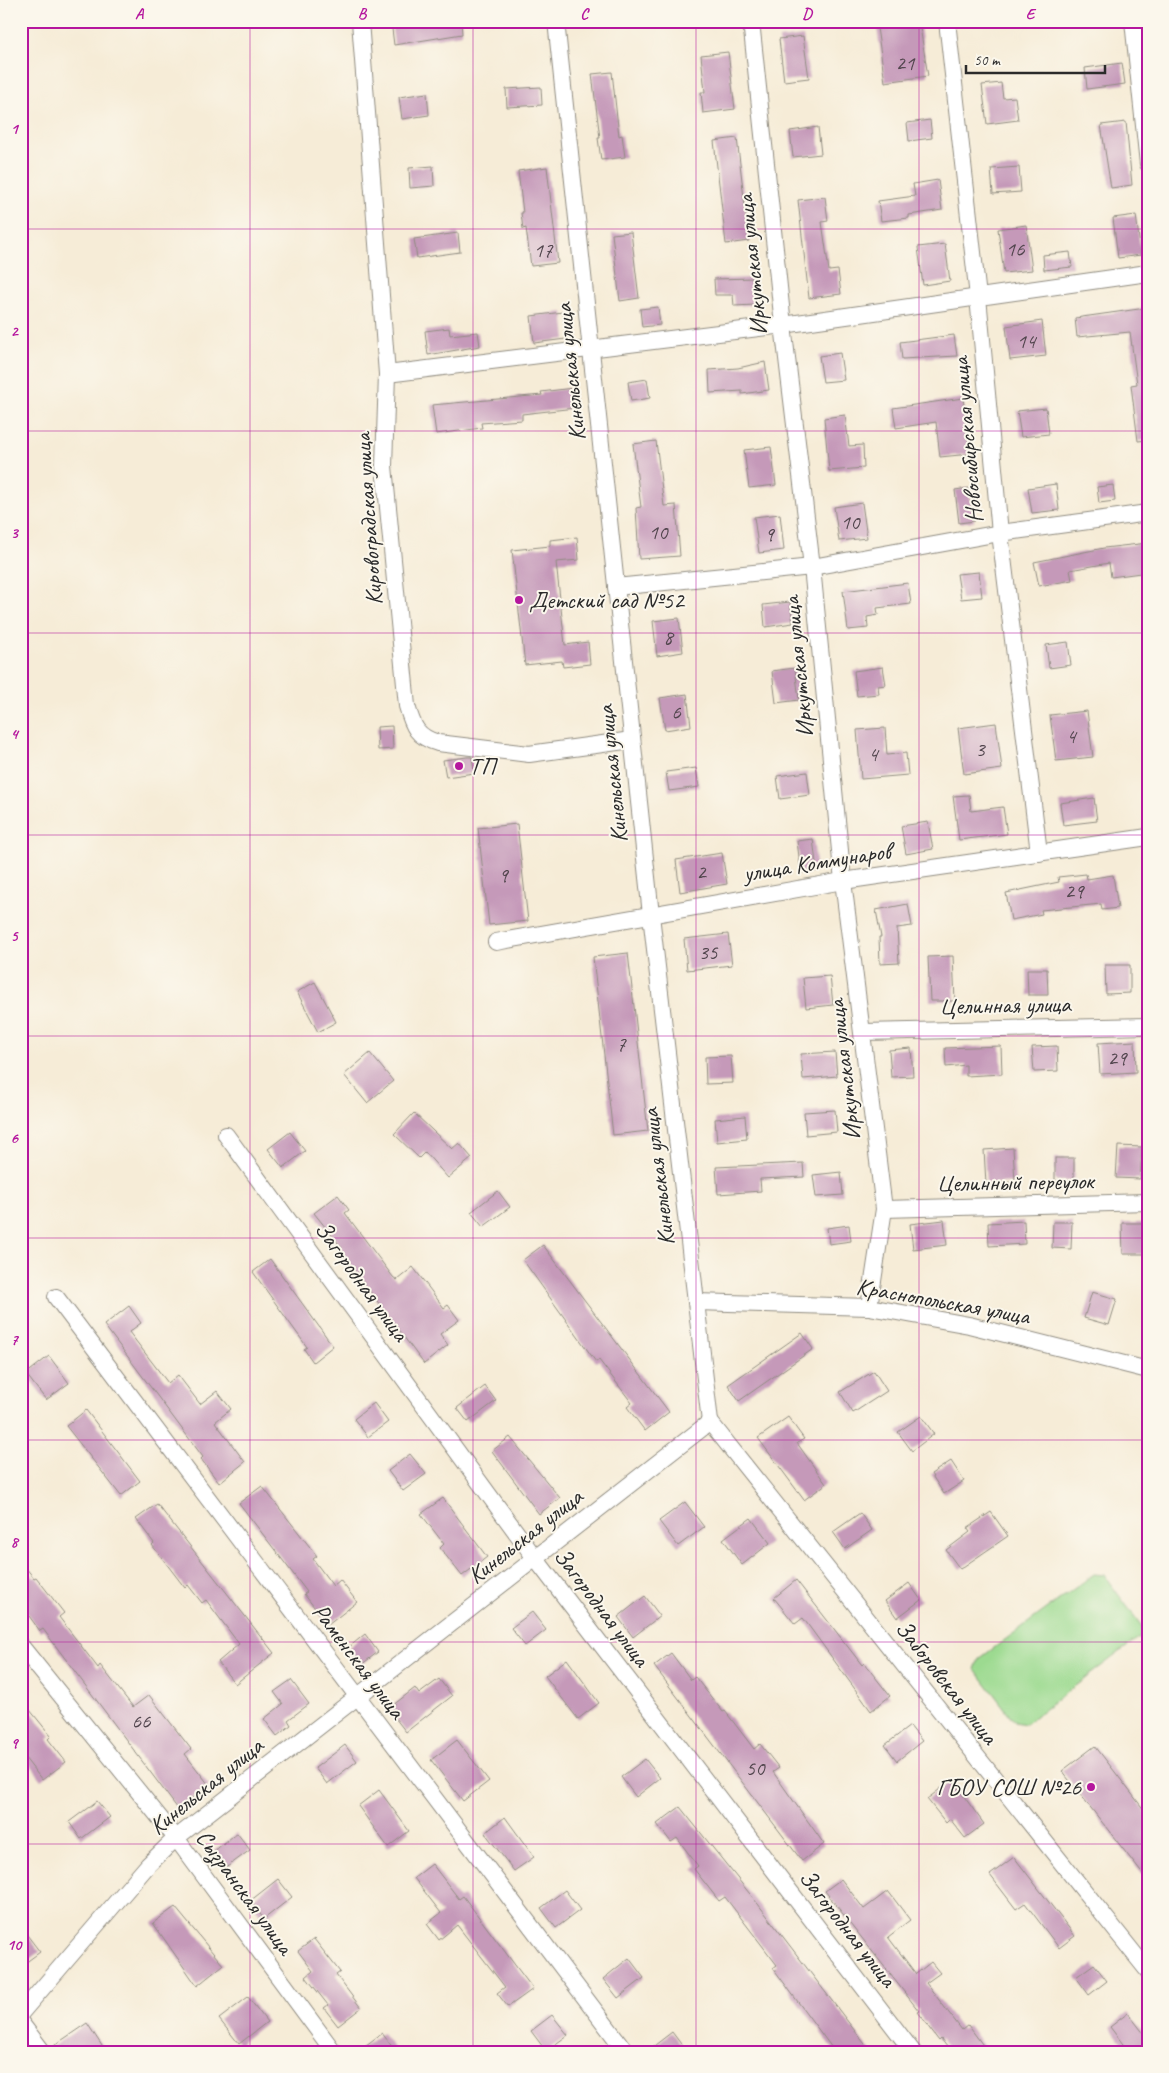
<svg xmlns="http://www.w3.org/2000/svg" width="1169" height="2073" viewBox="0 0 1169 2073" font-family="Caveat,sans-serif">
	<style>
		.green { fill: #9cda90; stroke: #64825e }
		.building { fill: #c599b9 }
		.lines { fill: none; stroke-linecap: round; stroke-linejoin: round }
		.street-casing { stroke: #908c81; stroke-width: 18 }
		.street { stroke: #fff; stroke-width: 16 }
		.grid { fill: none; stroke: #b5179e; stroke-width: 1; stroke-opacity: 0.55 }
		.poi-dot { fill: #b5179e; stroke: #fbf7ec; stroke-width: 2 }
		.labels { text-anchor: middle; stroke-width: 4; stroke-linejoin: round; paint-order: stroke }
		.number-label { font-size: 21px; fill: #52464e }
		.street-label { font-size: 24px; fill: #2b2b2b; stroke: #fbf7ec }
		.poi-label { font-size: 24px; fill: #2b2b2b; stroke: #fbf7ec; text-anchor: start }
		.neatline { fill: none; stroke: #b5179e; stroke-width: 2 }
		.grid-label { font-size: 16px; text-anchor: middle; font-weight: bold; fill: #b5179e }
	</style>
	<rect width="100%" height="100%" fill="#fbf7ec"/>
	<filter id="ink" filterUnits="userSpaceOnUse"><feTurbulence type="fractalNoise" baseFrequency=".02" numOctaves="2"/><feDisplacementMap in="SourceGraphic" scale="10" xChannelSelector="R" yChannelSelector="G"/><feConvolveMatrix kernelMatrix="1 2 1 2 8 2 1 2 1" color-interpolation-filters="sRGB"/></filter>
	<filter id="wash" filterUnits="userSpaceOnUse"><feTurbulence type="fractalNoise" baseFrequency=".0096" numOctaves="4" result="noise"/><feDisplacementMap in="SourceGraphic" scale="20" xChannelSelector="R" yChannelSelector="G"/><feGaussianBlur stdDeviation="1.12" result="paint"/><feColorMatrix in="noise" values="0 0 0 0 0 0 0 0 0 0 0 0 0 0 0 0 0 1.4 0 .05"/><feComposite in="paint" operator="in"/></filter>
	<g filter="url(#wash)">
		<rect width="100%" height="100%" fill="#f6ecd7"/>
		<polygon class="green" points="1094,1574 1104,1575 1143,1628 1141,1636 1025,1724 1015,1722 975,1669 979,1659"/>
		<g id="blocks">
			<g class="building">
				<polygon points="391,21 461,21 462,34 394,45"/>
				<polygon points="876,21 919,21 928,76 885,82"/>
				<polygon points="803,36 809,78 784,81 779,39"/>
				<polygon points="728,52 735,109 703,113 701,92 705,92 701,55"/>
				<polygon points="1122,63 1125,84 1087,89 1085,68"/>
				<polygon points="612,72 619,136 622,135 625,157 601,160 598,138 600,138 592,74"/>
				<polygon points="1001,83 1003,98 1015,97 1018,120 987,124 982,85"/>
				<polygon points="541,87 542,105 507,107 506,89"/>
				<polygon points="427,93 429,115 402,119 399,97"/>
				<polygon points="930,120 932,138 909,141 907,123"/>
				<polygon points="1126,122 1132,185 1111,188 1101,125"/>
				<polygon points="818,127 821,154 793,157 790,131"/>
				<polygon points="737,138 749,241 726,244 714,141"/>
				<polygon points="433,166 434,186 410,188 409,168"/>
				<polygon points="547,167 558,263 531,266 526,228 523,229 521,213 523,213 518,171"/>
				<polygon points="1019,167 1021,192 993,194 991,169"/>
				<polygon points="938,180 942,210 909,215 909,218 881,221 878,201 915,196 913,184"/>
				<polygon points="825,197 828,221 822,222 829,271 838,270 841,294 809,298 798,200"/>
				<polygon points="1136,215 1141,255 1118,258 1113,218"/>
				<polygon points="1026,225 1032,270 1004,273 998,229"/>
				<polygon points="631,232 639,298 620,301 612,234"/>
				<polygon points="458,233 460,252 417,258 414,239"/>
				<polygon points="945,244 950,281 923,285 918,247"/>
				<polygon points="1070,252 1072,267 1044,270 1043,255"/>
				<polygon points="754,278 755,305 734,306 733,295 715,295 714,279"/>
				<polygon points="658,307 660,325 642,327 640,309"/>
				<polygon points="1146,308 1148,440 1138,441 1131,385 1137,384 1130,332 1077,337 1075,318"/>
				<polygon points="563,312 566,339 534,343 531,316"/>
				<polygon points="1042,321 1046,356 1010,360 1006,326"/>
				<polygon points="449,328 450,335 478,332 480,346 428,355 425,331"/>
				<polygon points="954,335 957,356 902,359 900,342"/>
				<polygon points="840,353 844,380 823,382 819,356"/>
				<polygon points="765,362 769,390 742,394 742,391 710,393 709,370 738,368"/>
				<polygon points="647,379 650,398 631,401 628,382"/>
				<polygon points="573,388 575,408 522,414 522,420 481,423 482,428 436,434 432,405 542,395 541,392"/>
				<polygon points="963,398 970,454 940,457 936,422 896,428 893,408"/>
				<polygon points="1046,408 1049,434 1021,437 1017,411"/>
				<polygon points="845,415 849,446 863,445 864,468 829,471 824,418"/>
				<polygon points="656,441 664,506 676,505 680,556 639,559 636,508 641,507 633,444"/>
				<polygon points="771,447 776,485 749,488 744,450"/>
				<polygon points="1056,484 1059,510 1032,513 1028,488"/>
				<polygon points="1113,485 1115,501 1099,503 1097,487"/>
				<polygon points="969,488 974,521 959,523 955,490"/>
				<polygon points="862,503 867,538 839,541 834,507"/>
				<polygon points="780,514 784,550 759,553 754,517"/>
				<polygon points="577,537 579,560 556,562 565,645 588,642 590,664 563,667 562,661 525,665 512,550 550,546 550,540"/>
				<polygon points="1148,543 1148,572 1111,577 1109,563 1070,570 1072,580 1039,586 1034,562 1104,548"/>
				<polygon points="979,572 982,597 961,599 957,574"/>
				<polygon points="908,583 911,604 877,608 878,615 867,617 868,628 848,630 843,591"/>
				<polygon points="790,602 793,623 765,627 763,605"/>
				<polygon points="679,618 683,652 657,656 653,621"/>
				<polygon points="1068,642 1071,665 1049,668 1046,645"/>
				<polygon points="883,667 886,685 878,686 879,694 857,696 854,671"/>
				<polygon points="795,668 799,700 776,703 772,671"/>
				<polygon points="687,694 691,726 665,730 660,698"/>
				<polygon points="1087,711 1093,757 1056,761 1050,715"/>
				<polygon points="996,723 1002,769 964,774 958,728"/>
				<polygon points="392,726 393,749 378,750 377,727"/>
				<polygon points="885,728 887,755 906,753 908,775 861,779 857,730"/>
				<polygon points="467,757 472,757 474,773 446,777 443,760"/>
				<polygon points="696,768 699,787 669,791 666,772"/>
				<polygon points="807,772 810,795 780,799 777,776"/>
				<polygon points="969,795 971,811 1003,807 1007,834 959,840 953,796"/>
				<polygon points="1094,798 1097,821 1063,825 1060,803"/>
				<polygon points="928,822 933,849 906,854 901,826"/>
				<polygon points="517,824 528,921 489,925 478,828"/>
				<polygon points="813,839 817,871 801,873 797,841"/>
				<polygon points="722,853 727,884 680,892 676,860"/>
				<polygon points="1086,874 1087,879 1113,875 1118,908 1102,910 1101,904 1041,910 1042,914 1011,920 1006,893 1059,882 1058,877"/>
				<polygon points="908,904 912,926 897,928 899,963 880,964 879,937 881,937 876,910"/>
				<polygon points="728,934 732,965 687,970 684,939"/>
				<polygon points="628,953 648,1131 613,1135 593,957"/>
				<polygon points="953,956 955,1001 930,1001 928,957"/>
				<polygon points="1105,965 1130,965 1130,993 1106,994"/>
				<polygon points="1027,969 1047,969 1048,995 1028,995"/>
				<polygon points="830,976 833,1005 806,1008 803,978"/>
				<polygon points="315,982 336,1022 318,1032 297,992"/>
				<polygon points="1135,1041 1136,1072 1100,1074 1098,1043"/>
				<polygon points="1001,1046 1002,1074 966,1076 966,1065 946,1067 945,1048"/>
				<polygon points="1057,1046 1058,1071 1034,1072 1032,1047"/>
				<polygon points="911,1048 913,1076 891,1077 889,1050"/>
				<polygon points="835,1052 837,1076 803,1079 801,1054"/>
				<polygon points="370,1053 393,1081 367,1103 344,1075"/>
				<polygon points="731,1056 733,1083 706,1084 705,1057"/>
				<polygon points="835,1110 837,1132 806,1135 804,1112"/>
				<polygon points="414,1113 452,1149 459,1143 472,1158 448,1178 425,1152 419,1158 394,1134"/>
				<polygon points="745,1116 747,1139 717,1142 715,1119"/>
				<polygon points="290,1132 305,1151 283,1168 268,1149"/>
				<polygon points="1118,1146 1142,1147 1140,1179 1116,1178"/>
				<polygon points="1013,1148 1015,1182 986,1184 984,1150"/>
				<rect x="1055" y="1158" width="19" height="23"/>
				<polygon points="803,1163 804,1177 760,1179 761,1191 718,1194 716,1167"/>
				<polygon points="841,1172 843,1195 816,1197 813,1175"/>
				<polygon points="498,1191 510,1207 483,1227 471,1212"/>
				<polygon points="338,1195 349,1210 345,1213 393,1277 397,1280 413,1267 444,1308 448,1305 459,1320 440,1334 448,1345 424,1364 339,1250 342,1248 314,1213"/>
				<polygon points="944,1220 947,1245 913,1249 910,1224"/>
				<polygon points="1024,1221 1025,1244 989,1246 988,1223"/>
				<polygon points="1053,1222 1072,1222 1071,1249 1052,1248"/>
				<polygon points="1122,1223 1148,1223 1148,1254 1123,1254"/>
				<polygon points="849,1225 851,1241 829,1244 827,1228"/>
				<polygon points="543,1245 669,1412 645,1431 627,1407 632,1403 599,1360 596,1362 523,1260"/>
				<polygon points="270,1259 333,1346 313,1362 304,1349 307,1347 253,1272"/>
				<polygon points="1092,1292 1117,1299 1109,1325 1084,1318"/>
				<polygon points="129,1306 141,1323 129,1332 168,1383 178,1375 200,1404 217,1391 231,1409 215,1422 245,1462 219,1483 201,1459 203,1457 104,1325"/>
				<polygon points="802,1333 813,1349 739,1401 728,1385"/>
				<polygon points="49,1356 69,1383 46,1400 26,1374"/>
				<polygon points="874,1371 887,1391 853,1413 840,1392"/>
				<polygon points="485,1386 496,1401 468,1422 457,1408"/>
				<polygon points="374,1403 388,1422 368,1437 354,1419"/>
				<polygon points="86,1410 140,1481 121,1496 66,1426"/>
				<polygon points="921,1416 934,1434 912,1451 898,1432"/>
				<polygon points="788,1417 804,1439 797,1443 826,1484 804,1500 758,1438"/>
				<polygon points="510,1437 560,1498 539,1514 492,1451"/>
				<polygon points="410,1454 426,1474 403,1491 388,1471"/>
				<polygon points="951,1461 964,1481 944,1494 931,1474"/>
				<polygon points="262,1486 317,1556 313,1559 333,1586 340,1580 357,1602 328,1625 304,1594 307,1592 239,1503"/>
				<polygon points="443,1498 487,1557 462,1576 440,1548 444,1544 421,1514"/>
				<polygon points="685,1502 704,1527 678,1546 659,1521"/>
				<polygon points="157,1504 274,1653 235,1684 218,1662 239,1644 206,1600 202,1603 188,1585 185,1588 152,1545 154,1543 136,1519"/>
				<polygon points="991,1512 1008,1536 960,1569 946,1550 970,1532 967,1528"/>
				<polygon points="860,1513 872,1530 845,1549 833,1532"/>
				<polygon points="751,1518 770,1543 742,1565 723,1539"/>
				<polygon points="21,1562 34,1578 36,1577 64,1613 59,1617 98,1668 100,1665 133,1707 149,1695 191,1749 185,1754 209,1785 178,1809 43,1629 40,1631 21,1605"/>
				<polygon points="796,1580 862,1665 864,1663 890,1696 871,1711 803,1618 795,1624 774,1598"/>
				<polygon points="909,1583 921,1600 897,1618 885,1601"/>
				<polygon points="645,1596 660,1616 633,1637 618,1617"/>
				<polygon points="532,1612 546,1630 525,1646 511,1628"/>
				<polygon points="365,1634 378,1652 361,1665 348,1648"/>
				<polygon points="671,1653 691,1680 695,1677 723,1712 725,1711 754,1749 760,1744 779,1768 773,1772 824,1844 802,1861 654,1666"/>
				<polygon points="567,1659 599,1703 578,1719 545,1676"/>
				<polygon points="439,1679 452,1696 406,1732 388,1709 415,1688 419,1694"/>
				<polygon points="291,1680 309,1704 288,1720 291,1725 277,1736 264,1719 283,1704 274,1692"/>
				<polygon points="21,1699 51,1736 48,1739 66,1762 42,1780 21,1753"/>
				<polygon points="910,1726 922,1741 897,1761 885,1745"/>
				<polygon points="457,1740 489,1781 463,1801 431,1760"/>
				<polygon points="345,1745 357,1761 327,1784 315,1768"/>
				<polygon points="1095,1746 1148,1815 1148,1881 1062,1771"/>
				<polygon points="645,1759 660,1778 636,1797 621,1777"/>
				<polygon points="952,1780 984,1824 965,1838 950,1819 946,1823 927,1799"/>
				<polygon points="379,1790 409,1831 388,1847 358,1806"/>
				<polygon points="97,1801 110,1817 81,1839 69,1822"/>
				<polygon points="680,1807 758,1904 871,2052 835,2052 773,1968 777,1965 725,1897 719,1901 694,1869 698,1866 677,1838 671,1842 657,1824"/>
				<polygon points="505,1817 534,1857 514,1871 485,1833"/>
				<polygon points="237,1833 250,1850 227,1867 214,1851"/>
				<polygon points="1014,1857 1075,1936 1059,1948 1025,1903 1016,1909 990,1875"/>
				<polygon points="432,1864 459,1899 463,1896 533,1989 508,2007 497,1993 505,1987 457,1925 439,1940 427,1924 441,1913 414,1878"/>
				<polygon points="278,1879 292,1897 264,1919 250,1901"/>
				<polygon points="841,1879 864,1909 888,1891 910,1920 888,1937 916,1974 931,1962 940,1973 926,1983 962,2030 968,2025 988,2052 951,2052 941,2039 939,2041 917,2012 919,2011 825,1891"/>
				<polygon points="565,1890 580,1910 556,1928 541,1908"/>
				<polygon points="175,1907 223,1965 197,1986 153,1923"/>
				<polygon points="21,1927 40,1952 21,1966"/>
				<polygon points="314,1939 340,1972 336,1975 361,2008 338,2026 324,2008 328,2005 306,1977 313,1971 298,1951"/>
				<polygon points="629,1958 644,1978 618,1998 603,1979"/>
				<polygon points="1094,1964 1107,1981 1089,1995 1076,1977"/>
				<polygon points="248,1997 267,2022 239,2044 219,2019"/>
				<polygon points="1128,2013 1148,2039 1148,2043 1136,2052 1129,2052 1110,2027"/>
				<polygon points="552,2015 568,2035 546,2051 531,2031"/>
				<polygon points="87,2023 106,2052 53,2052 52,2047"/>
				<polygon points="672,2032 687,2052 646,2052"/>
				<polygon points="382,2033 396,2052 357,2052"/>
			</g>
		</g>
	</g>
	<g filter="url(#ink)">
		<use href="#blocks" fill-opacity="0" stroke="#908c81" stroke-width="1"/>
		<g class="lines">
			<g class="street-casing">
				<g id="street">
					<path d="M 360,21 L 387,374 L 384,466 L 407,706 C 413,727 417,737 438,743 L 529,754 L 632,740"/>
					<polyline points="556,21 651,915 710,1422"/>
					<polyline points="751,21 783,325 812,567 843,881 884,1209 869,1307"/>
					<polyline points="947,21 978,297 1000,533 1039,853"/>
					<polyline points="1133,21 1148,164"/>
					<polyline points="387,374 783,325 1148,273"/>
					<polyline points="616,587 812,567 1000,533 1148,513"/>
					<polyline points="496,942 843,881 1148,837"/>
					<polyline points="863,1032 1148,1026"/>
					<polyline points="226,1135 535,1558 913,2052"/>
					<polyline points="884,1209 1148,1202"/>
					<polyline points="56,1297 626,2052"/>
					<polyline points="696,1302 869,1307 969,1325 1148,1370"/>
					<polyline points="710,1422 1148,1971"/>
					<polyline points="21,1646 176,1838 334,2052"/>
					<polyline points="21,2013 148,1865 176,1838 710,1422"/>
					<polyline points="21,2023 43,2052"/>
				</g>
			</g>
			<use href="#street" class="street"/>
		</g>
	</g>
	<path class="grid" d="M 250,21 L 250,2052M 473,21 L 473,2052M 696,21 L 696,2052M 919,21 L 919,2052M 21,229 L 1148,229M 21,431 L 1148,431M 21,633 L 1148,633M 21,835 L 1148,835M 21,1036 L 1148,1036M 21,1238 L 1148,1238M 21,1440 L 1148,1440M 21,1642 L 1148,1642M 21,1844 L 1148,1844"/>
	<g class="poi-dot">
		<circle cx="519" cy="600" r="5"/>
		<circle cx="459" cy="766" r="5"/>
		<circle cx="1091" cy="1787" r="5"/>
	</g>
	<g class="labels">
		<g class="number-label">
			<text x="905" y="70">21</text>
			<text x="1015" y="256">16</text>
			<text x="543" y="257">17</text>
			<text x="1026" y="348">14</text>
			<text x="850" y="529">10</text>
			<text x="658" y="539">10</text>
			<text x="769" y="541">9</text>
			<text x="668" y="644">8</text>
			<text x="676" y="719">6</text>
			<text x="1071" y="743">4</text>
			<text x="980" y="756">3</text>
			<text x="873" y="761">4</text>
			<text x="701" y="879">2</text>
			<text x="503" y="882">9</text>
			<text x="1074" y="898">29</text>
			<text x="708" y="959">35</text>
			<text x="621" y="1051">7</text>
			<text x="1117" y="1065">29</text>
			<text x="141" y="1728">66</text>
			<text x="755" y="1775">50</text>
		</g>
		<g class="street-label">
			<text transform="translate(752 265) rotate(-96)" y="8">Иркутская улица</text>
			<text transform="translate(570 372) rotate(-96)" y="8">Кинельская улица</text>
			<text transform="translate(967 440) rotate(-95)" y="8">Новосибирская улица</text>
			<text transform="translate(368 519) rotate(-94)" y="8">Кировоградская улица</text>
			<text transform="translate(798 667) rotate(-96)" y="8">Иркутская улица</text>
			<text transform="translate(612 774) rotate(-96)" y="8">Кинельская улица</text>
			<text transform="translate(817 862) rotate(-9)" y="8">улица Коммунаров</text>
			<text transform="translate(1005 1005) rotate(-1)" y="8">Целинная улица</text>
			<text transform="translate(844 1070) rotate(-97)" y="8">Иркутская улица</text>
			<text transform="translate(658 1177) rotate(-97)" y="8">Кинельская улица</text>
			<text transform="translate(1015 1182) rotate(-1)" y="8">Целинный переулок</text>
			<text transform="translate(362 1281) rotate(54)" y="8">Загородная улица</text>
			<text transform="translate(943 1301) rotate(10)" y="8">Краснопольская улица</text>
			<text transform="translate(525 1536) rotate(-38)" y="8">Кинельская улица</text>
			<text transform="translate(602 1607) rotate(53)" y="8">Загородная улица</text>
			<text transform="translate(359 1661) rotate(53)" y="8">Раменская улица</text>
			<text transform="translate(947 1682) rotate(52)" y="8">Заборовская улица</text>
			<text transform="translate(206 1786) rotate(-39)" y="8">Кинельская улица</text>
			<text transform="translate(245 1892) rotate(54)" y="8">Сызранская улица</text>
			<text transform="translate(848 1928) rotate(52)" y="8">Загородная улица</text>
		</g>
		<g class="poi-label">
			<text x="529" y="608">Детский сад №52</text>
			<text x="469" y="774">ТП</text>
			<text x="1081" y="1795" text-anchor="end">ГБОУ СОШ №26</text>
		</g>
	</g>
	<rect width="1169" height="2073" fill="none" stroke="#fbf7ec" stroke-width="55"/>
	<path d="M966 65v8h139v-8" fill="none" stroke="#2b2b2b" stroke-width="2.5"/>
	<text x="974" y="65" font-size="15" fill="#2b2b2b" stroke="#fbf7ec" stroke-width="4" paint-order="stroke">50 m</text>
	<rect x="28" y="28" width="1114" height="2018" class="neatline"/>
	<g class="grid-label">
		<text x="139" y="19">A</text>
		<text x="362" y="19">B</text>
		<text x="584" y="19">C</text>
		<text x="807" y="19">D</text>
		<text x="1030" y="19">E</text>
		<text x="14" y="134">1</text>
		<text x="14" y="336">2</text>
		<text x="14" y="538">3</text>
		<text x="14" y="739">4</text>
		<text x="14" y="941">5</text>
		<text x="14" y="1143">6</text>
		<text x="14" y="1345">7</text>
		<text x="14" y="1547">8</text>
		<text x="14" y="1748">9</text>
		<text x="14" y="1950">10</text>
	</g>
</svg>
